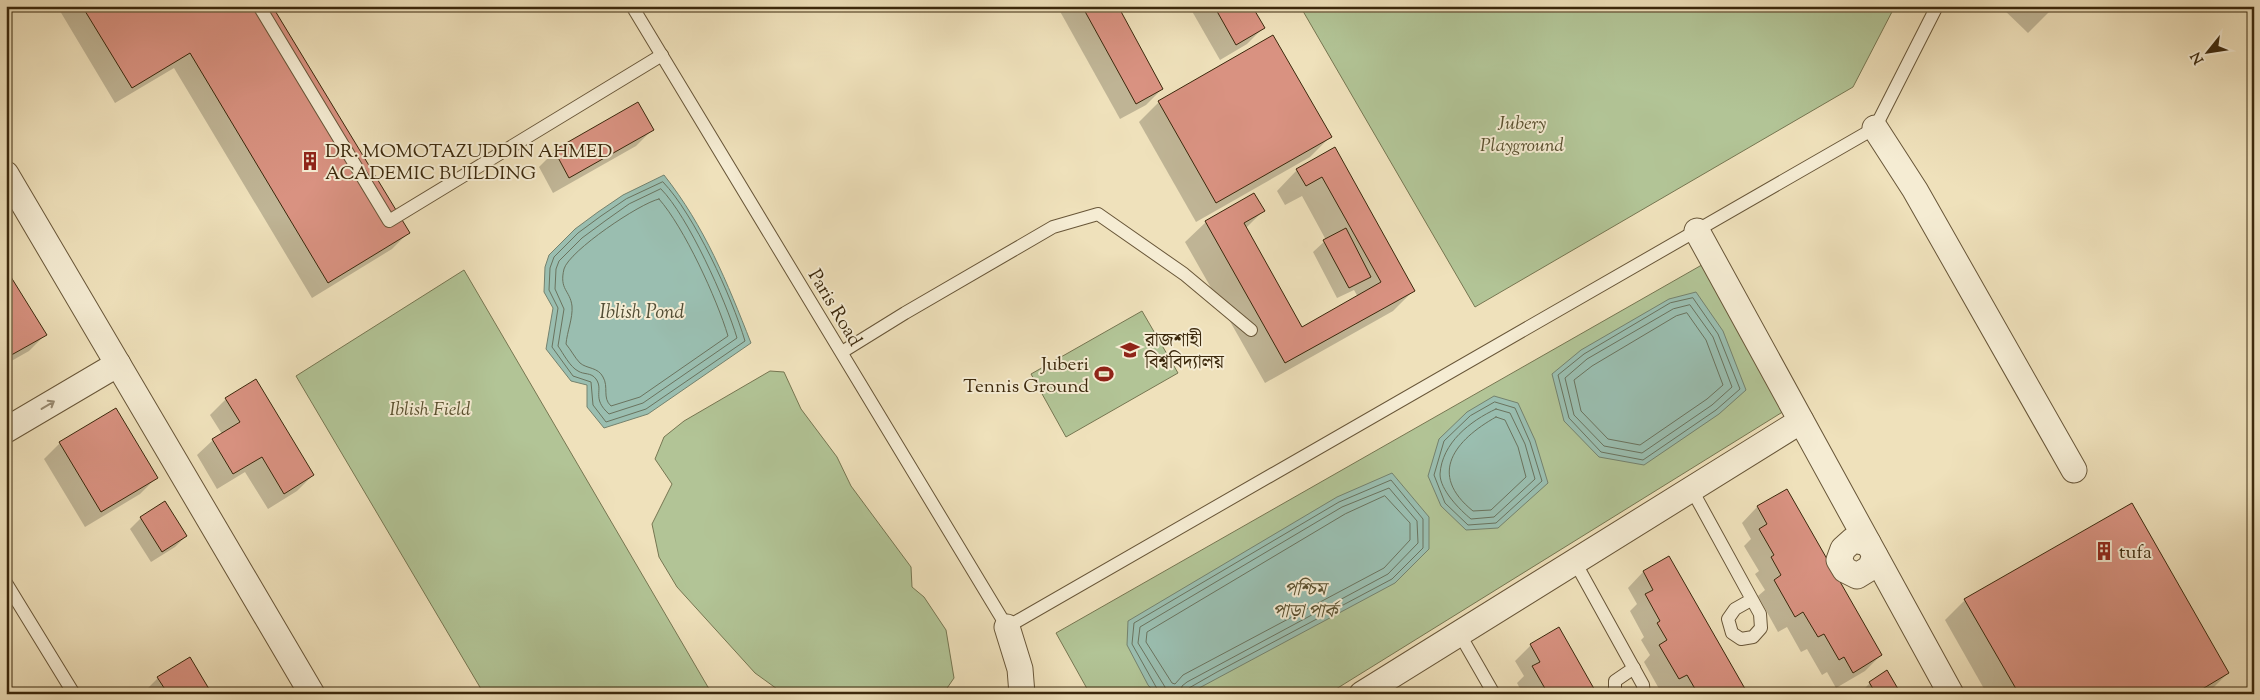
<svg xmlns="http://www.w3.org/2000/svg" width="2260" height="700" viewBox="0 0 2260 700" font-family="'Sorts Mill Goudy','Noto Serif Bengali',serif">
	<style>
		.green { fill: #b2c496; stroke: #767651 }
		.water { fill: #9abeb0; stroke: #74826e }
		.shadow { fill: #0003 }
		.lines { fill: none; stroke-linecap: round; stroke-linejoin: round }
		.shore { stroke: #6a735e; stroke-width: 1 }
		.building { fill: #d99281; stroke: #3b280c }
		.service-casing { stroke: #685638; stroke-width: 14 }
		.minor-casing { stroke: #685638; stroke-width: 27 }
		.service { stroke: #f5ecd3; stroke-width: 12 }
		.minor { stroke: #f5ecd3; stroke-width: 25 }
		.oneway { stroke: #988a70 }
		.labels { text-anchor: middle; stroke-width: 4; stroke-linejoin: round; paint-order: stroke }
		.park-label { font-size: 19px; font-style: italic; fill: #594f2e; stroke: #f5ecd3 }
		.poi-label { font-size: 19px; fill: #3b280c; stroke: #f5ecd3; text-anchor: start }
		.street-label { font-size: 19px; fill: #3b280c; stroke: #f5ecd3 }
		.water-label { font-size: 20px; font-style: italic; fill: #534e35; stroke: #f5ecd3 }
	</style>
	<rect width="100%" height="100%" fill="#efe1bb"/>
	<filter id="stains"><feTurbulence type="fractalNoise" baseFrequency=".004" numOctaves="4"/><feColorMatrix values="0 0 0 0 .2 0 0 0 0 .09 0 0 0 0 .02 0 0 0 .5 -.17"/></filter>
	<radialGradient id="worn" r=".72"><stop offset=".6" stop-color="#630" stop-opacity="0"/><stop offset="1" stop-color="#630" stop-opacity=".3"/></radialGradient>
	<g class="green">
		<polygon points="1300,6 1895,6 1853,87 1475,307"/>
		<polygon points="1707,262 1789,408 1328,694 1090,694 1056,633"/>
		<polygon points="464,270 712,694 484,694 296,376"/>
		<polygon points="1142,311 1178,373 1066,437 1031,374"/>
		<polygon points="770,371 784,372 801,409 837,457 851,486 911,567 912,587 924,597 946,630 954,678 943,694 784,694 755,673 677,587 659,557 652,524 672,484 655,459 664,437 684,421"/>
	</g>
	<g class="water">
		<path d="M 664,175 C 705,227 727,282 751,343 L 648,414 L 604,428 L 587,407 L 587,385 L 571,381 L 546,349 L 553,308 L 544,292 L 545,267 L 549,255 L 575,229 L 598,212 L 623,195 Z"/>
		<polygon points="1696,292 1723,331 1746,390 1719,414 1644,465 1599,457 1564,421 1552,374 1581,350 1669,299"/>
		<polygon points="1494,396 1518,403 1535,440 1548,483 1498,528 1466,530 1441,506 1428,476 1439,439 1467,412"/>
		<polygon points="1392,473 1429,517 1429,549 1395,583 1188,694 1156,694 1148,685 1127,645 1128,621 1337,497"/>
	</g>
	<g class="shadow">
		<polygon points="57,6 285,6 275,13 408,233 392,249 312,298 174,68 115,103"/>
		<polygon points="1057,6 1116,6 1162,89 1146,105 1120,119"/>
		<polygon points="1189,6 1251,6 1263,28 1247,44 1220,60"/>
		<polygon points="2000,6 2055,6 2028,33"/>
		<polygon points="1159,102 1330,137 1310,157 1196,222 1139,122"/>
		<polygon points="652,130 636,146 553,193 539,167 555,151"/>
		<polygon points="1334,149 1414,290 1393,311 1265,383 1185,242 1206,222 1263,211 1245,229 1301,329 1358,297 1354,290 1337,298 1313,252 1326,240 1302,196 1285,205 1277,191 1297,170"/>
		<polygon points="6,272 45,335 29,351 6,364"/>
		<polygon points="226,399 313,475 297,491 268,509 245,472 217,489 197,455 213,440 222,434 210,415"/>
		<polygon points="60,443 156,478 140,494 85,527 44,459"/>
		<polygon points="1757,507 1881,655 1865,671 1836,688 1827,672 1822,675 1807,649 1801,652 1787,627 1778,632 1758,596 1765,590 1755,574 1759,571 1744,546 1751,539 1742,523"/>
		<polygon points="141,518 186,536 175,547 151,562 130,529"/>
		<polygon points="1668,558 1747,694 1674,694 1671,690 1662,694 1644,662 1650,655 1641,640 1644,637 1630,611 1637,604 1628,588 1643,572"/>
		<polygon points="1965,600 2228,673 2207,694 1987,694 1945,620"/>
		<polygon points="1531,645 1596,694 1523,694 1517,683 1524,676 1515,661"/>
		<polygon points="158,678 210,694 142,694"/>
		<polygon points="1870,683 1900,694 1868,694 1865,688"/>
	</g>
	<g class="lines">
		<g class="shore">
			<path d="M 663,182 C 694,214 732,297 745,341 L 646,409 L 606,422 L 593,405 L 591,382 L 573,376 L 552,347 L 558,308 L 549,290 L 550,268 L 554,257 L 578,233 L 601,216 L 626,199 Z"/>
			<path d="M 661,189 C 688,216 726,301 737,338 L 643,403 L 609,414 C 591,398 604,390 596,379 C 591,372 584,375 578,371 C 570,367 563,353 558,346 L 564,309 L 555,289 L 556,269 L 559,261 L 582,238 L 605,221 L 629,204 Z"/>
			<path d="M 659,199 C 684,227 717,299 728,336 L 640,397 L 611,406 C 602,398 609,387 603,377 C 598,367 587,369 580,363 C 575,358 571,350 566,344 C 567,332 573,318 572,306 C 570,290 559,290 564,269 C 569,251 640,203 659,199 Z"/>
			<polygon points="1693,298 1718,334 1740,389 1716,410 1643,460 1601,452 1569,418 1558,375 1584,354 1670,303"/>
			<polygon points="1690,305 1713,337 1732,387 1712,405 1642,453 1604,446 1574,415 1565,378 1587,359 1673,309"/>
			<polygon points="1687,313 1706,340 1723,385 1707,399 1640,445 1608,439 1581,411 1574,380 1592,366 1676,316"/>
			<polygon points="1495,402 1515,408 1530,442 1542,481 1496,523 1468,525 1445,503 1434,475 1444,441 1470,416"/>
			<path d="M 1496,409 L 1510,413 L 1525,444 L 1535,479 L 1494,517 L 1471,519 C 1460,510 1440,490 1440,474 C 1442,443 1470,421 1496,409 Z"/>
			<path d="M 1496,417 L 1505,420 L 1518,447 L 1526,477 L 1491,510 L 1473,511 C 1427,474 1455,440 1496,417 Z"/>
			<polygon points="1385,496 1410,523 1410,540 1384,568 1183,675 1175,684 1172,683 1146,642 1147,632 1345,514"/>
			<polyline points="1160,694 1132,644 1134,623 1339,502 1391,480 1423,519 1423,548 1392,579 1217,672 1189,688 1187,694"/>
			<polyline points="1166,694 1165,687 1138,643 1140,627 1342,507 1389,488 1417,521 1418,543 1388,574 1187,682 1182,686 1181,694"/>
		</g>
	</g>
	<g class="building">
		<polygon points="82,6 278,6 274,9 410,233 328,283 190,53 132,88"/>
		<polygon points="1082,6 1118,6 1163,89 1136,104"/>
		<polygon points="1214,6 1252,6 1265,28 1236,45"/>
		<polygon points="1273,35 1332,137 1216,203 1158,101"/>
		<polygon points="638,102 654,130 569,178 554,150"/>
		<polygon points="1335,147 1415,291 1285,363 1205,221 1254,193 1265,211 1244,223 1302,327 1381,282 1322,177 1306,186 1296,169"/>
		<polygon points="1346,228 1371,277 1349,288 1323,240"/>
		<polygon points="6,269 47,335 6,358"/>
		<polygon points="256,379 314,475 284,494 262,457 233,474 212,439 240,422 225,398"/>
		<polygon points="116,408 158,478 101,512 59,442"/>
		<polygon points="1787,489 1882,655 1853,673 1844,657 1839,660 1824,634 1818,637 1803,612 1795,617 1774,580 1781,575 1771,557 1774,555 1759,529 1767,524 1757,506"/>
		<polygon points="165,501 187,536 162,552 140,517"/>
		<polygon points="2132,503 2229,673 2194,694 2019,694 1964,599"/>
		<polygon points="1669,556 1748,694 1698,694 1687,675 1679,679 1659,645 1667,640 1657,623 1660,621 1645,594 1653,590 1643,571"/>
		<polygon points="1559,627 1597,694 1545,694 1547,692 1532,666 1540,662 1530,644"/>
		<polygon points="190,657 212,694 168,694 157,677"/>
		<polygon points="1887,670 1901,694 1876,694 1869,682"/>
	</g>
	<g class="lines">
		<g class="service-casing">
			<g id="service">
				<polyline points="259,6 389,221 662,55"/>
				<polyline points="632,6 1007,627 1875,128 1937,6"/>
				<polyline points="842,352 905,313 1053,227 1098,214 1184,274 1251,330"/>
				<polyline points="1692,490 1760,614 1761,628 1753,637 1741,639 1732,633 1728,619 1735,609 1751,600"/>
				<polyline points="1575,562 1643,685 1644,694"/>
				<polyline points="6,583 74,694"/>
				<polyline points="1459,633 1494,694"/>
				<polyline points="1615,694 1615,681 1634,668"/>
			</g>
		</g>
		<g class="minor-casing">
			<g id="minor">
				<polyline points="1875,128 1915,190 2074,470"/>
				<polyline points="6,174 312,694"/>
				<polyline points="1697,231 1951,694"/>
				<polyline points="6,430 118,364"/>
				<polyline points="1868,543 1853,540 1843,549 1839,560 1845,570 1857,576 1870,568 1875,556"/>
				<polyline points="1007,627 1020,669 1022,694"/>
				<polyline points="1362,694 1801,421"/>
			</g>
		</g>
		<use href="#service" class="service"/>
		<use href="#minor" class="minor"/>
	</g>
	<defs><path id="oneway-shaft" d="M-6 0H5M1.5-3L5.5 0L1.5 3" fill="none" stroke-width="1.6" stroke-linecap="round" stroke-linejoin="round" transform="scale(1.25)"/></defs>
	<use class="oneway" href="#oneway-shaft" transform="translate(48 405) rotate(-31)"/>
	<defs>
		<g id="building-bare" transform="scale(1.5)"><path d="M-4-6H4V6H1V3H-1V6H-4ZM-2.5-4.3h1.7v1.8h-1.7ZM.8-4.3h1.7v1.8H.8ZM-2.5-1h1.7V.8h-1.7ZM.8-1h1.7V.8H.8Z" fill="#8f2418" stroke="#f5ecd3" stroke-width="2.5" paint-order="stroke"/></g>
		<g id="university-bare" transform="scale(1.5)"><path d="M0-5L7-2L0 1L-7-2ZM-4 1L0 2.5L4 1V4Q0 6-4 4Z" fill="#8f2418" stroke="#f5ecd3" stroke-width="2.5" paint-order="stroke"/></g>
		<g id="stadium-bare" transform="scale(1.5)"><path d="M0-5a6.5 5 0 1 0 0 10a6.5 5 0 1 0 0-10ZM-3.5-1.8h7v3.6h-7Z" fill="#8f2418" stroke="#f5ecd3" stroke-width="2.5" paint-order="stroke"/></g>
	</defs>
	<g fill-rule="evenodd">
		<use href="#building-bare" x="310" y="161"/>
		<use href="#university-bare" x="1130" y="350"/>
		<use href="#stadium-bare" x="1104" y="374"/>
		<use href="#building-bare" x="2104" y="551"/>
	</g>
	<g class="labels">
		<g class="park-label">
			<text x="1522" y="129">Jubery<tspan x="1522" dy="22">Playground</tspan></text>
			<text x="430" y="415">Iblish Field</text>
			<text x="1305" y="595">পশ্চিম<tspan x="1305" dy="22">পাড়া পার্ক</tspan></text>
		</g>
		<g class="poi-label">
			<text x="325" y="157">DR. MOMOTAZUDDIN AHMED<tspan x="325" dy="22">ACADEMIC BUILDING</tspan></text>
			<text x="1145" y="346">রাজশাহী<tspan x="1145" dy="22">বিশ্ববিদ্যালয়</tspan></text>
			<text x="1089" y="370" text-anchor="end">Juberi<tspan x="1089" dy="22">Tennis Ground</tspan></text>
			<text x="2119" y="558">tufa</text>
		</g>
		<g class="street-label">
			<text transform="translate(836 307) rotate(59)" y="7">Paris Road</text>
		</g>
		<g class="water-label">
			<text x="642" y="318">Iblish Pond</text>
		</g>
	</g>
	<rect width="2260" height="700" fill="none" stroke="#efe1bb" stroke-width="25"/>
	<rect x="8" y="8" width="2245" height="685" fill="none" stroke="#3b280c" stroke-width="2.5"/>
	<rect x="12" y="12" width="2235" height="675" fill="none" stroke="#3b280c"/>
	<g transform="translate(2208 52) rotate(240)" stroke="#f5ecd3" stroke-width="4" paint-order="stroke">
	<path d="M0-4L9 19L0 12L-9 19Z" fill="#3b280c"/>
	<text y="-8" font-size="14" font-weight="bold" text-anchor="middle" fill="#3b280c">N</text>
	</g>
	<rect width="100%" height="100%" filter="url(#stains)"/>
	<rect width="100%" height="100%" fill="url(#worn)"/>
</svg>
